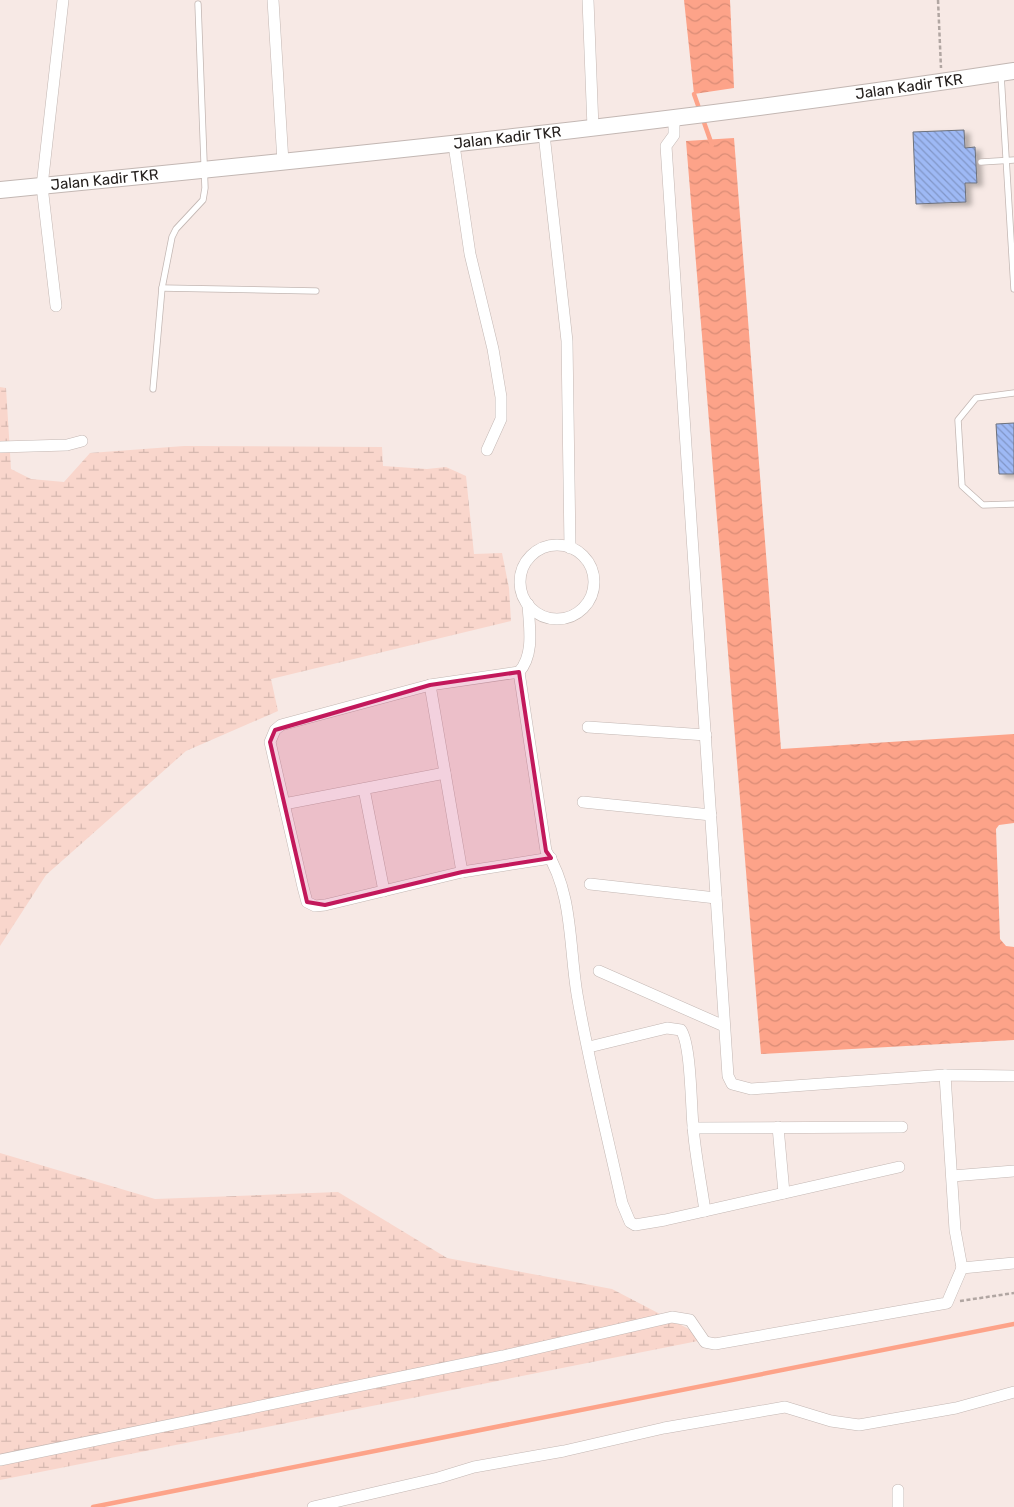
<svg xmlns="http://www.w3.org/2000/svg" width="1014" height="1507" viewBox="0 0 1014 1507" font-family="Rubik,sans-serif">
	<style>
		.wetland { fill: url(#wetland-marsh) }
		.water { fill: url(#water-waves) }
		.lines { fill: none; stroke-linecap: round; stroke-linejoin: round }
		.stream { stroke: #fda389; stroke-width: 4.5 }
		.building { fill: url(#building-back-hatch); stroke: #6d717b; filter: url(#shadow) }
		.lane-casing { stroke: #c3b7b3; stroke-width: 7 }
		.street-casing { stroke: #c3b7b3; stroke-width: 12 }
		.secondary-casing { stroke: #c3b7b3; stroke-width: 18 }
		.path { stroke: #b1a6a2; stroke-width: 2.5; stroke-dasharray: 4 2.5; stroke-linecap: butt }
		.lane { stroke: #fff; stroke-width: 5.5 }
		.street { stroke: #fff; stroke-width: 11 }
		.secondary { stroke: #fff; stroke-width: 16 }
		.marked { fill: #c2185b; fill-opacity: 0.2; stroke: #c2185b; stroke-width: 4; stroke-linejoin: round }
		.labels { text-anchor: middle; stroke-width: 5; stroke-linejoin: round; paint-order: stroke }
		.street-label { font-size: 15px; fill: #25201e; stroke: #f7e9e5 }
	</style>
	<defs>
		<pattern id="wetland-marsh" width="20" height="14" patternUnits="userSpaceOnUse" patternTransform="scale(1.25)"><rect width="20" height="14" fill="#f9d6cc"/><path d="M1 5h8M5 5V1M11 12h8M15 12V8" fill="none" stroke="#d5b7af"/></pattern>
		<pattern id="water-waves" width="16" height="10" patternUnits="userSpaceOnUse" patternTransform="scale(1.25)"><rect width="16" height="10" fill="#fda389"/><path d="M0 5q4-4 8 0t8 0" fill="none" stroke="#d98c76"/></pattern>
		<pattern id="building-back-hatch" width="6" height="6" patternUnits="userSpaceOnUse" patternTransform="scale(1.25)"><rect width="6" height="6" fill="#9eb9f5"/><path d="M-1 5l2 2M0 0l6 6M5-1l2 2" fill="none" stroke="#8196c6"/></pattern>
		<filter id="shadow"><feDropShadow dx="5.5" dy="3" stdDeviation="2.5" flood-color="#0004"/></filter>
	</defs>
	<rect width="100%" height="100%" fill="#f7e9e5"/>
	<g class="wetland">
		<polygon points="0,387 6,388 11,469 31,479 64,482 90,453 184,446 382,447 383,466 427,469 446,467 466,476 474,554 502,553 509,588 511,621 271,679 278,711 186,751 46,875 0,946"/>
		<polygon points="0,1153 155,1199 338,1192 447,1258 612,1289 708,1339 0,1480"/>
	</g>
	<g class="water">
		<polygon points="684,0 730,0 734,88 694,94"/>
		<polygon points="734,138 781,749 1014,734 1014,823 999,825 996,829 1000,939 1006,946 1014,947 1014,1040 761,1054 686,141"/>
	</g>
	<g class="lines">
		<g class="stream">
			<polyline points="694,94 712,145"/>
			<polyline points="93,1507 1014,1324"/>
		</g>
	</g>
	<g class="building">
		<polygon points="964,130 965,148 975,147 977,183 965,183 966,202 916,204 913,132"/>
		<polygon points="1014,423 1014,474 999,474 996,424"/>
	</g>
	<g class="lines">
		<g class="lane-casing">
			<g id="lane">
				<polyline points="1001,75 1014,289"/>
				<polyline points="981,162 1014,160"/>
				<polyline points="162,288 316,291"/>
				<polyline points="153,389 162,288 172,237 176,229 203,200 205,188 198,4"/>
				<polyline points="1014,393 976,398 958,420 962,486 983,505 1014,504"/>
			</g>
		</g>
		<g class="street-casing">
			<g id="street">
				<polyline points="273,0 283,162"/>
				<polyline points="588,0 593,128"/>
				<polyline points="674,117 674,135 666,146 728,1076 732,1084 751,1089 945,1075 1014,1076"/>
				<polyline points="544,134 567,341 570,548"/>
				<polyline points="454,145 470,254 493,349 501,397 501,419 487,450"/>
				<polyline points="56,306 42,186 63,0"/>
				<polyline points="0,447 67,445 82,441"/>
				<circle cx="557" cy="582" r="37"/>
				<path d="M 528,604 C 529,626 535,654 519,672 L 430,685 L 281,725 L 275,730 L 270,742 L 303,887 L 307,902 L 315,906 L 325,905 L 462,872 L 551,858"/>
				<path d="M 519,672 L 546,851 C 573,893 569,946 577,994 C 589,1064 607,1134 622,1203 L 630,1222 L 635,1225 L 665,1220 L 899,1167"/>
				<polyline points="430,685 462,872"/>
				<polyline points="588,727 706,735"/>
				<polyline points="364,789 384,891"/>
				<polyline points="583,802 711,815"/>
				<polyline points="284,804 445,773"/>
				<polyline points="590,884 716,898"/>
				<polyline points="599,971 724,1026"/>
				<path d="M 589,1047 L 667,1028 L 681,1030 C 691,1045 691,1105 693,1126 C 695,1154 701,1182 705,1211"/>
				<polyline points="945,1075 955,1230 962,1268"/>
				<polyline points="778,1127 784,1193"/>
				<polyline points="693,1128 902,1127"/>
				<polyline points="952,1176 1014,1171"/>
				<polyline points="0,1460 503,1356 672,1317 690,1320 705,1342 715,1344 947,1303 962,1268 1014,1263"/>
				<polyline points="313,1507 438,1478 474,1467 564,1451 664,1428 785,1407 831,1421 859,1425 956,1408 1014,1392"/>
				<polyline points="898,1507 898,1490"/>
			</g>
		</g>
		<g class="secondary-casing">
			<g id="secondary">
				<path id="s1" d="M 0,190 C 339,157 677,123 1014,71"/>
			</g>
		</g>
		<g class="path">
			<polyline points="938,0 941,68"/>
			<polyline points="960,1301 1014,1293"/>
		</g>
		<use href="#lane" class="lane"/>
		<use href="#street" class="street"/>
		<use href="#secondary" class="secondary"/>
	</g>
	<path class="marked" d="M 519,672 L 546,851 L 551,858 L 462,872 L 325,905 L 307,902 L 270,742 L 275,730 L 430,685 Z"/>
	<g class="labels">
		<g class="street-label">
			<text dy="5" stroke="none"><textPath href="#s1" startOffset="915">Jalan Kadir TKR</textPath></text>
			<text dy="5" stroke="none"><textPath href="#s1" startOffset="510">Jalan Kadir TKR</textPath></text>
			<text dy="5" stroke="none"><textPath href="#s1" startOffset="105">Jalan Kadir TKR</textPath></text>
		</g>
	</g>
</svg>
